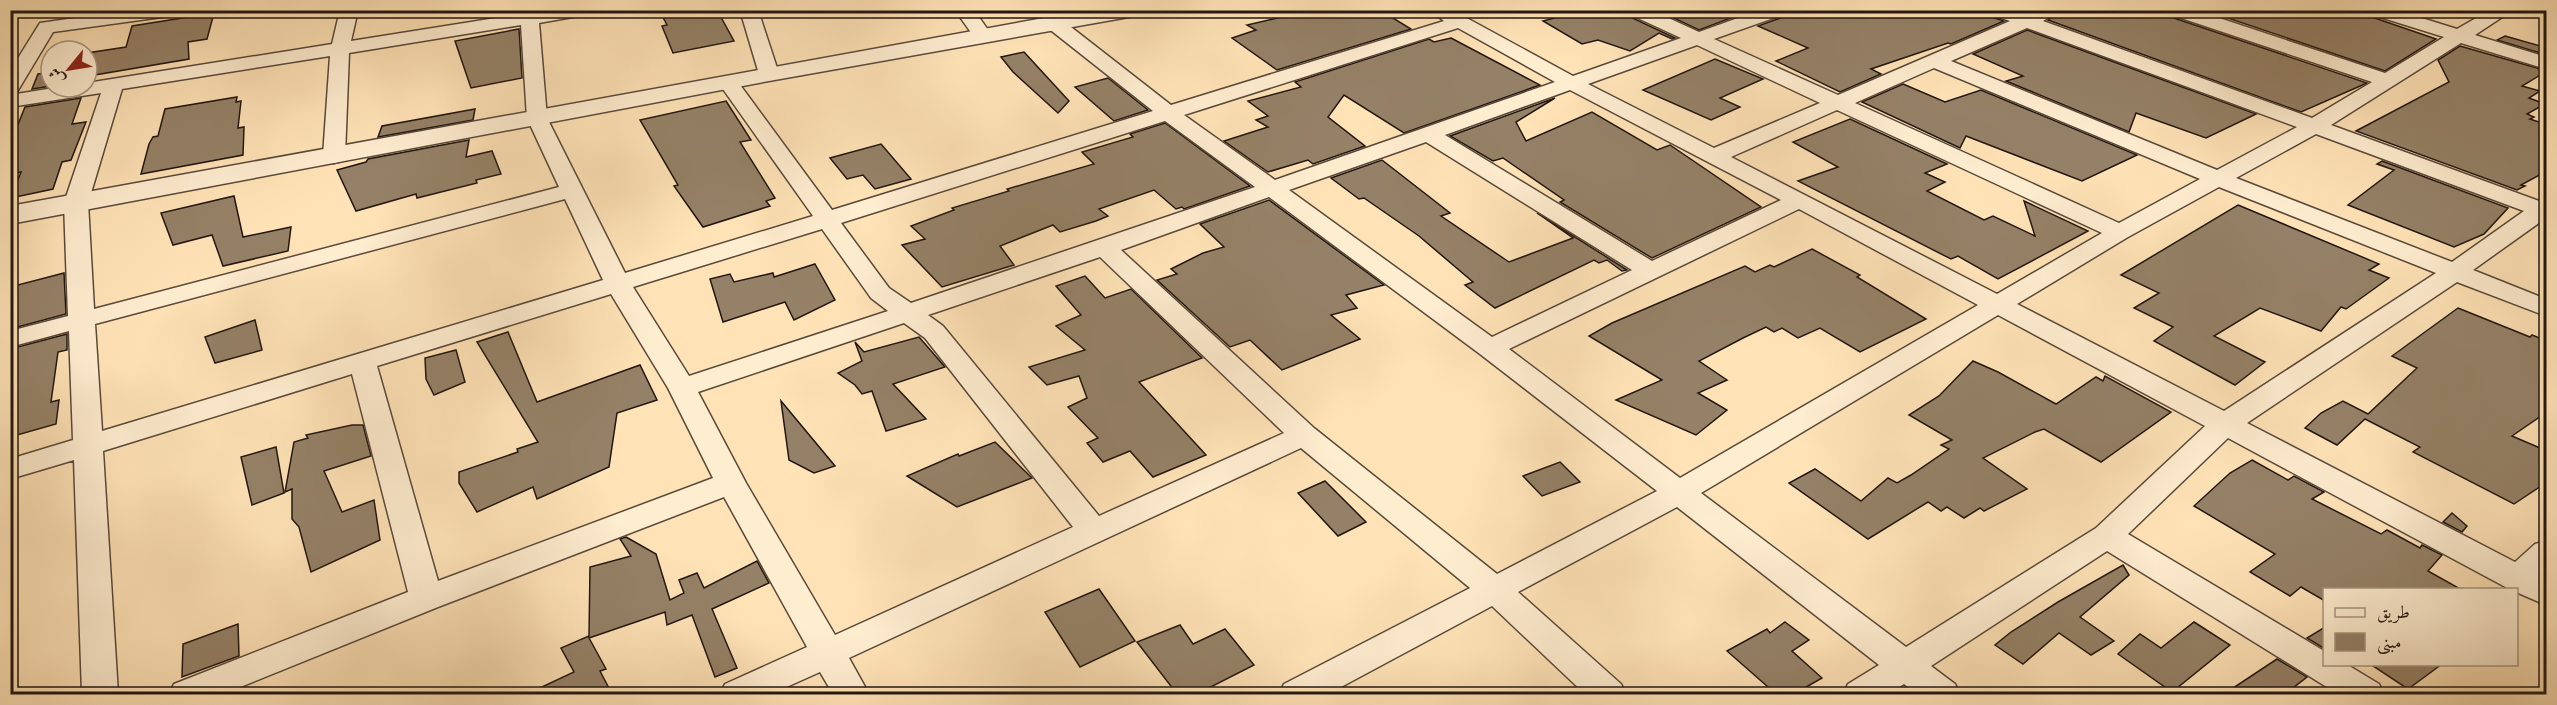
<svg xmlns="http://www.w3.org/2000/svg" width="2557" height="705" viewBox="0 0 2557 705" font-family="'Gentium Book Plus',Amiri,serif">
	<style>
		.building { fill: #958167; stroke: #221610; stroke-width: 1.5 }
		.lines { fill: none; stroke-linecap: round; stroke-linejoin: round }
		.minor-casing { stroke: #59493a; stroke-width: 3 }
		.tertiary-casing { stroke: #59493a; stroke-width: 3 }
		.minor { fill: #ffedd0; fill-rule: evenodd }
		.tertiary { fill: #ffedd0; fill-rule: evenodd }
	</style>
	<rect width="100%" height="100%" fill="#ffe3b7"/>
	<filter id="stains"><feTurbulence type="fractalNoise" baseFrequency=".00333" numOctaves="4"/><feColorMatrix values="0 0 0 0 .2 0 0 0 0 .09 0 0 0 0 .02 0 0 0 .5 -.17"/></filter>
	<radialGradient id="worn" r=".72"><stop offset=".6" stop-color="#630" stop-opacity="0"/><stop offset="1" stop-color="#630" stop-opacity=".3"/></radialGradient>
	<g class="building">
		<polygon points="659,10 717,10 734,41 673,53 662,26 667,25"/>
		<polygon points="1312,10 1380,10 1411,29 1277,70 1232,38 1256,30 1247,25"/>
		<polygon points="1546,10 1624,10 1628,16 1675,38 1672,39 1659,33 1630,51 1598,40 1582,44 1543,21 1558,17"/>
		<polygon points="1657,10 1752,10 1699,30"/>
		<polygon points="1790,10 1985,10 1989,16 2004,21 1951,44 1948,43 1871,69 1881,74 1840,92 1776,61 1808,48 1758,26 1786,16"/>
		<polygon points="2063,10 2164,10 2168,16 2367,83 2301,112 2048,20"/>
		<polygon points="2204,10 2365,10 2369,16 2436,39 2385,71"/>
		<polygon points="214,13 207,39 188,42 189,59 89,76 87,81 87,53 126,47 132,26"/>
		<polygon points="519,29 522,78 471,88 455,41"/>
		<polygon points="2027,30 2256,114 2206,138 2136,113 2129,132 2006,81 2023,76 1973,54"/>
		<polygon points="2505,36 2547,48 2547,55 2497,40"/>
		<polygon points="1451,38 1540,85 1404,133 1344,95 1328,117 1365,146 1313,164 1308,160 1268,172 1224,141 1268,127 1256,120 1268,116 1248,101 1301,87 1295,82 1429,39 1434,42"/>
		<polygon points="2460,46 2547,71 2522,86 2540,91 2529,98 2545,104 2527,114 2534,117 2530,119 2545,124 2540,128 2547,131 2547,171 2521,185 2525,186 2517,190 2356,131 2449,82 2438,60"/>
		<polygon points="1024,52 1069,101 1058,113 1013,72 1001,57"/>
		<polygon points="1715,59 1763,79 1720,98 1740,107 1711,120 1643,90"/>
		<polygon points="51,72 51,86 32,89 38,74"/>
		<polygon points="1108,78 1148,110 1114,121 1075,87"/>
		<polygon points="1903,84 1945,102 1981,90 2137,155 2082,181 1966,136 1960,148 1862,102"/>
		<polygon points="237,97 236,102 241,101 238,128 244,127 243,155 141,174 149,144 153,137 158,136 165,109"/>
		<polygon points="81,98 72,124 86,122 71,160 62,162 53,189 11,198 21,172 10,174 10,133 15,132 25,107"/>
		<polygon points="1555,98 1516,122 1526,141 1592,112 1657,150 1670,145 1761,207 1652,258 1560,202 1564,200 1503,158 1493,161 1450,136"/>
		<polygon points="726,101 751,140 740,142 775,198 766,201 770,206 703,227 674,186 678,185 640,120"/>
		<polygon points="475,109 473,120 378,137 382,126"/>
		<polygon points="1850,119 1947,164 1925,173 1945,182 1927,191 1984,220 1993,216 2035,236 2024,201 2088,231 1998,279 1958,256 1951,259 1798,181 1838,167 1793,142"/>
		<polygon points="1165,123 1250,186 1184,209 1182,207 1176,209 1154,190 1099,209 1108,216 1096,221 1060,232 1053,225 1000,246 1014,265 942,287 902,245 925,239 911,226 954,210 952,208 1009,191 1007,189 1094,164 1082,152 1133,137 1130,134"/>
		<polygon points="469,140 466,157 492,151 501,174 476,180 477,183 417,198 416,194 356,211 337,170 366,162 368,159"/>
		<polygon points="881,144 911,179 875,189 863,175 847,179 830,158"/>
		<polygon points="1382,160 1450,213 1441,216 1509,262 1573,238 1537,213 1627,270 1622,271 1607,260 1599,263 1594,260 1495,308 1465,285 1473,282 1419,236 1364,198 1359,199 1331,178"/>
		<polygon points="2382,161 2508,208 2484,234 2454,247 2348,205 2394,170 2377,164"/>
		<polygon points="234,196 243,237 291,227 288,251 223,266 212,235 173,245 161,213"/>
		<polygon points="1269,200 1384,285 1346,295 1357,308 1331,315 1360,339 1282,370 1250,340 1230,347 1157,280 1177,274 1171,269 1203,253 1224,247 1200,224"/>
		<polygon points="2238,205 2379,264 2369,270 2389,278 2346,309 2341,307 2321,331 2260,308 2214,336 2265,362 2235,385 2154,341 2173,327 2134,308 2159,293 2121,275"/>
		<polygon points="1812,249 1860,275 1857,277 1926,319 1860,352 1820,328 1798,338 1782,328 1774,332 1766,327 1743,338 1699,361 1727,380 1698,393 1727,410 1696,435 1616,400 1662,380 1589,336 1612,323 1745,266 1755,272 1770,265 1774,267"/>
		<polygon points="815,264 835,300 794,320 785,302 723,322 710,279 730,274 734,282 773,273 774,277"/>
		<polygon points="64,273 66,314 10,329 10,287"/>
		<polygon points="1085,276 1105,298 1131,289 1202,358 1139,382 1206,455 1153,477 1130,451 1103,462 1087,443 1098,438 1068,407 1087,398 1079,376 1047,385 1029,367 1085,350 1056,326 1081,315 1056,286"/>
		<polygon points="2458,308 2530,337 2532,335 2547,341 2547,412 2512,436 2547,451 2547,482 2514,504 2413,452 2420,447 2365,419 2337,445 2305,428 2321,413 2343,401 2368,414 2417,368 2392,356"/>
		<polygon points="255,320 262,350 215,363 205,337"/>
		<polygon points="508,332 537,402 640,365 657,400 617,413 609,467 537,499 533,487 477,512 459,483 459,472 518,452 517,449 538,442 477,342"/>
		<polygon points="67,334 67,350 58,352 51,402 59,400 56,424 10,437 10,349"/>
		<polygon points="919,337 945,367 893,384 926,419 886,431 872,391 862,394 855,385 838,373 862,361 855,342 864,352"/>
		<polygon points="456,350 465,382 434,395 426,379 425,358"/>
		<polygon points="1973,361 1998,372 2056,404 2096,377 2103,381 2105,376 2171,412 2101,462 2044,429 2035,432 1983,458 2027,489 1984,511 1980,508 1964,518 1947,507 1941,511 1928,502 1868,539 1789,483 1815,469 1861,501 1888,478 1897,483 1911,475 1949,449 1941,445 1952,440 1909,415 1939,396"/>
		<polygon points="781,401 835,466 814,473 789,460"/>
		<polygon points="352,425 363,425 371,456 324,471 342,512 374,500 380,540 311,572 299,527 292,519 292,489 285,492 294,442 308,438 306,435"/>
		<polygon points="995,442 1032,478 957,507 907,476 958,454 959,456"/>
		<polygon points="276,447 284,493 252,505 241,457"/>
		<polygon points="2252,460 2288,480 2294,476 2324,492 2312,499 2381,534 2387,530 2420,548 2422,545 2442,555 2428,571 2462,590 2325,590 2325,601 2301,587 2290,596 2250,572 2275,554 2194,506 2230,473"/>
		<polygon points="1560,462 1580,482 1542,496 1523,476"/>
		<polygon points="1325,481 1366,522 1338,536 1298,493"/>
		<polygon points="2452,513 2467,526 2462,532 2443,522"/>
		<polygon points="626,537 656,554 670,600 684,593 679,580 697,573 704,588 757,561 769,583 712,609 737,668 715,677 692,615 667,625 665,612 589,638 606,669 600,671 612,694 527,694 574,672 561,648 589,636 590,567 631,556 620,539"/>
		<polygon points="2123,565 2129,575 2080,617 2114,641 2091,655 2059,633 2023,664 1995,645 2011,632 2058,602"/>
		<polygon points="1099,589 1135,641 1080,667 1045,612"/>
		<polygon points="1785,622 1809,640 1792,651 1822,678 1794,694 1776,694 1727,651 1767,629 1770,633"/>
		<polygon points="2194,622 2230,645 2172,692 2118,654 2140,634 2161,648"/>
		<polygon points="238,624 239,656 182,677 183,644"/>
		<polygon points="1180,625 1193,644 1225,629 1254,665 1197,694 1177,694 1137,642"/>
		<polygon points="2325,627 2325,649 2307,638"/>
		<polygon points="2277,659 2307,677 2285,694 2224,694"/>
		<polygon points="2370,664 2442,664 2408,689"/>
	</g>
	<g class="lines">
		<g class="minor-casing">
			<g id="minor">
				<polygon points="131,10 186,10 177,15 53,32 17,92 10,94 10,71 40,23"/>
				<path d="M 340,10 L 358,10 L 351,41 L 546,10 L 593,10 L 584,15 L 539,23 L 547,118 L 625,273 L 813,216 L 718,82 L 721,78 L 735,78 L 832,210 L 1153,111 L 1048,28 L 1046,24 L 1048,20 L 1062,20 L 1171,105 L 1444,21 L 1434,13 L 1436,10 L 1452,10 L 1573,76 L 1681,38 L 1629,14 L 1626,10 L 1651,10 L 1699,32 L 1760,10 L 1788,10 L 1785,14 L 1714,39 L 1838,95 L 2010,21 L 1990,14 L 1987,10 L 2014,10 L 2026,15 L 2035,10 L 2061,10 L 2043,21 L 2312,118 L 2372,82 L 2169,14 L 2166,10 L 2195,10 L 2385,73 L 2444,37 L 2370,14 L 2367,10 L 2396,10 L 2457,29 L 2490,10 L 2513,10 L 2475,35 L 2546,57 L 2546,69 L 2461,43 L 2331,125 L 2539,201 L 2546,199 L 2546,218 L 2473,270 L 2546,299 L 2546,316 L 2457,282 L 2247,423 L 2515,562 L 2535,544 L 2546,541 L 2546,570 L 2541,576 L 2546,578 L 2546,605 L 2516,592 L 2516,590 L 2511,590 L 2228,438 L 2128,534 L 2324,651 L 2324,664 L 2346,664 L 2379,684 L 2384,694 L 2338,694 L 2107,551 L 1931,666 L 1955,684 L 1960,694 L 1917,694 L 1904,684 L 1888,694 L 1843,694 L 1848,684 L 1879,665 L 1677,507 L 1518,592 L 1621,684 L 1626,694 L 1585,694 L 1492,606 L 1328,694 L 1279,694 L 1284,684 L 1470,588 L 1301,448 L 849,658 L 869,694 L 833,694 L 820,672 L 771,694 L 720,694 L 725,684 L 807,647 L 724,497 L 438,607 L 223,694 L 169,694 L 174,684 L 408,592 L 352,374 L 103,451 L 118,694 L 82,694 L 74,460 L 10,479 L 10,459 L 73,440 L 69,331 L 10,347 L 10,331 L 68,316 L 64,203 L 101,93 L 10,107 L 10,95 L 60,87 L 87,87 L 87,83 L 332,44 ZM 521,25 L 527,118 L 559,187 L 94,309 L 88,203 L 122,89 L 330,56 L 323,156 L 326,161 L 334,163 L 342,161 L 345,156 L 349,53 ZM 1458,28 L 1555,82 L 1275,180 L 1184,115 ZM 2027,28 L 2297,127 L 2217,170 L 1951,61 ZM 1697,45 L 1820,103 L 1714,148 L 1588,84 ZM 1934,68 L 2200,179 L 2119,223 L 1855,103 ZM 1570,90 L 1781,200 L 1652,261 L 1445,135 ZM 1837,110 L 2102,233 L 1997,294 L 1731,157 ZM 1165,121 L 1255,187 L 911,303 L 889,288 L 841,223 ZM 2316,134 L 2524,211 L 2452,262 L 2236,178 ZM 1426,142 L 1632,270 L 1492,337 L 1289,190 ZM 2219,187 L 2436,273 L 2224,411 L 2017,304 L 2128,237 ZM 1269,197 L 1480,354 L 1657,491 L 1497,574 L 1314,428 L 1121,250 ZM 565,199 L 603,280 L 102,431 L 95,324 ZM 1799,209 L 1978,305 L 1680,478 L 1509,349 ZM 822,229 L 871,298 L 888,311 L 689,376 L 633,287 ZM 1100,257 L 1284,433 L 1099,516 L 943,326 L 928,315 ZM 611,294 L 668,388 L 713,478 L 438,581 L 377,366 ZM 1998,315 L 2205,426 L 2096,528 L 1906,647 L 1701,493 ZM 904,323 L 925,338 L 1073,527 L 835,635 L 746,483 L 698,392 Z"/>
				<polygon points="740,10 758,10 779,74 776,78 762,78 759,74"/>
				<polygon points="955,10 974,10 993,37 991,41 977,41"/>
			</g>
		</g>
		<g class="tertiary-casing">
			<polygon id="tertiary" points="1088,10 1140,10 1137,15 1129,17 769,81 10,224 10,206"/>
		</g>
		<use href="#minor" class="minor"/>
		<use href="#tertiary" class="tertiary"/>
	</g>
	<rect width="2557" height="705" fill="none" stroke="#ffe3b7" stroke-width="36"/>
	<rect x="12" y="12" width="2533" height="681" fill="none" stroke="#221610" stroke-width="3"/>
	<rect x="18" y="18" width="2521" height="669" fill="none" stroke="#221610" stroke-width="1.5"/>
	<rect x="2323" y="588" width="195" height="78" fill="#ffedd0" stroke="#a79783" stroke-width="1.5"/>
	<rect x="2335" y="608" width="30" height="9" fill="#ffedd0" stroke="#a79783" stroke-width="1.5"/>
	<text x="2377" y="618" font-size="18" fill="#221610">طريق</text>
	<rect x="2335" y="633" width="30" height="18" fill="#958167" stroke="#a79783" stroke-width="1.5"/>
	<text x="2377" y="648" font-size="18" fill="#221610">مبنى</text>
	<g transform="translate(69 69) rotate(240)"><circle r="28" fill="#ffedd0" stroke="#a79783" stroke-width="1.5"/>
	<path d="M0-4.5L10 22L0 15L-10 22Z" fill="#8f2418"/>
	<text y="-9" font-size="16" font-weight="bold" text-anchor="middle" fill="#221610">ش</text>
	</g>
	<rect width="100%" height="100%" filter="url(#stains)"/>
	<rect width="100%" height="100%" fill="url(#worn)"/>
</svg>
